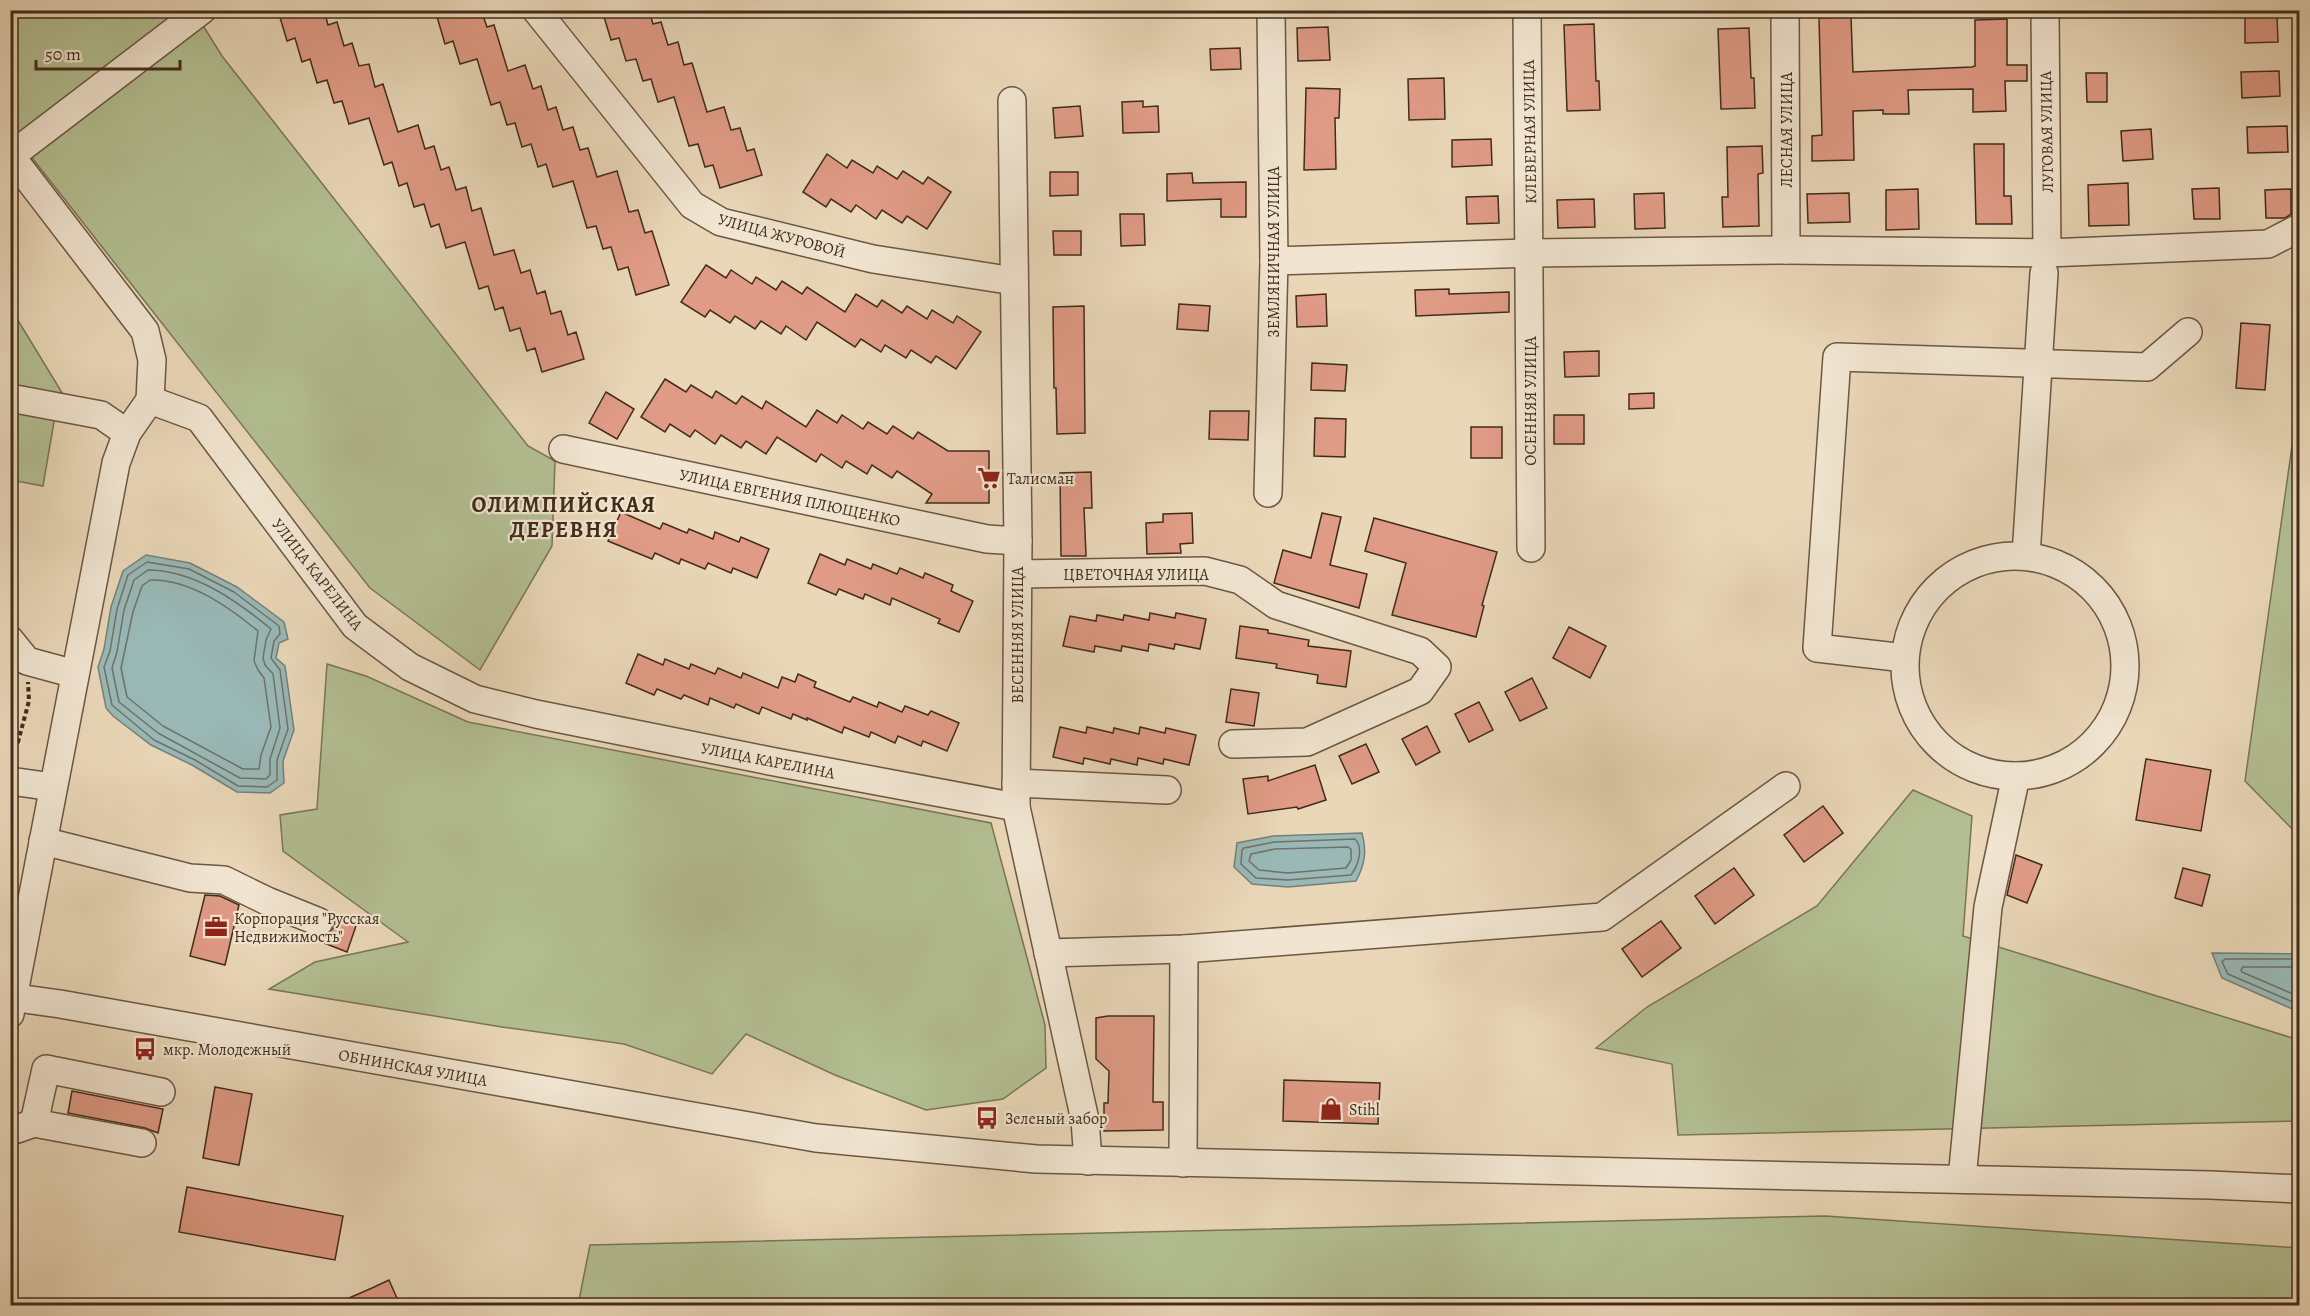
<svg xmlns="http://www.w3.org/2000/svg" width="2310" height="1316" viewBox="0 0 2310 1316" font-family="Alegreya,serif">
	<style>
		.green { fill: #b3bf92; stroke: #7a7656; stroke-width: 1.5 }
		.water { fill: #99b8b6; stroke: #768078; stroke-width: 1.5 }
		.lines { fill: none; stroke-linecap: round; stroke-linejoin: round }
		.shore { stroke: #6e7268; stroke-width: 1.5 }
		.building { fill: #e09b86; stroke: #422c1a; stroke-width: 1.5 }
		.minor-casing { stroke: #6c5742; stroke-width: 30 }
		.path { stroke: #422c1a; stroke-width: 4; stroke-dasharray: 4.5 3; stroke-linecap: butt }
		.minor { stroke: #f1e5d1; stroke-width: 27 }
		.labels { text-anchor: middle; stroke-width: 4.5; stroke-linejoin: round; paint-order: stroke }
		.street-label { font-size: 16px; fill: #422c1a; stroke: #f1e5d1 }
		.poi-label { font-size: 16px; fill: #422c1a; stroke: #f1e5d1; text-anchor: start }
		.district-label { font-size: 22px; font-weight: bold; letter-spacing: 1.5px; fill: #422c1a; stroke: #f1e5d1 }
	</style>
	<rect width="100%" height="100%" fill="#e9d7b8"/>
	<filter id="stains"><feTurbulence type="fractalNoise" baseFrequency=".00333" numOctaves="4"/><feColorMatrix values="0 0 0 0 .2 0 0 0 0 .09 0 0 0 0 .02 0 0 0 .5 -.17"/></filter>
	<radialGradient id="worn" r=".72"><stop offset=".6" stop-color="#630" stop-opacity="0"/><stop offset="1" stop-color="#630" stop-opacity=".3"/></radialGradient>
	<g class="green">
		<polygon points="11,11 194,11 222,56 528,446 555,461 552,546 480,670 370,588 11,131"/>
		<polygon points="11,309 64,396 11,385"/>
		<polygon points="2299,396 2299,836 2245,781"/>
		<polygon points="10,408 55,416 43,486 11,480"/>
		<polygon points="327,664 366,676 468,722 991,823 1045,1025 1046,1068 1003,1099 926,1110 835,1075 746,1034 712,1074 624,1044 502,1027 269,989 315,962 408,942 283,851 280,815 317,809"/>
		<polygon points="1913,790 1972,816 1963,936 2299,1040 2299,1121 1678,1135 1672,1064 1596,1048 1647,1007 1817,906"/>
		<polygon points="1825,1216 2299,1248 2299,1305 578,1305 590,1245"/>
	</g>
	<g class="water">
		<polygon points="146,555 190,563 237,587 284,622 288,639 279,643 276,658 285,666 294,730 283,761 284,783 270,793 237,792 192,765 151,745 113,716 106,708 98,667 104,649 111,607 123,571"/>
		<path d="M 1362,833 C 1367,851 1365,864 1356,881 L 1288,887 L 1252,884 L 1234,867 L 1237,843 L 1273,836 Z"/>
		<polygon points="2212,953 2299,954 2299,1012 2222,978"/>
	</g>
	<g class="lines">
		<g class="shore">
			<polygon points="147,562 189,569 234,592 279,626 280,634 274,641 271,658 280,670 288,729 277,760 277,780 267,787 238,786 195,760 154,740 112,705 104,667 110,651 117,609 128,575"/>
			<path d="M 148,570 C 194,570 237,601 271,629 L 266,640 L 263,658 L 265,665 L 273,674 L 280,728 L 270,759 L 270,775 L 266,779 L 240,778 L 158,733 L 119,702 L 112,668 L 117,652 L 124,610 L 134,580 Z"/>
			<path d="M 150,580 C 190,579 229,607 258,631 L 254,661 L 258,670 L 264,678 L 271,727 L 261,755 L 259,769 L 243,769 L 163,726 L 127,697 L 121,668 L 133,612 L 142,586 Z"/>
			<path d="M 1355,839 C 1364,848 1358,866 1351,875 L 1288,880 L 1256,878 L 1241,864 L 1242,850 L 1244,848 L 1274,842 Z"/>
			<polygon points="1348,847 1351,849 1351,860 1346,868 1288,873 1259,870 1249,861 1251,854 1275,849"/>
			<polyline points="2300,959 2225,959 2222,962 2228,974 2300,1005"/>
			<polyline points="2300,967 2243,967 2241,970 2242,972 2300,997"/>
		</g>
	</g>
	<g class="building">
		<polygon points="292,10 324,10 328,25 337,22 344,46 352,43 359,66 369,64 375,87 383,84 398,132 418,125 425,149 434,146 441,170 449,167 456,190 466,187 472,211 481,208 494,255 514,250 521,273 530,270 537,294 545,291 551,314 561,311 568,335 576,332 584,359 542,372 535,348 527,351 520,328 510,331 503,307 495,310 488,286 479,289 465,242 446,248 439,224 431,227 424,204 414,207 407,183 399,186 392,162 384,165 369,118 349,124 342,101 334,103 327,80 317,83 310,59 302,62 295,38 287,41 279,14"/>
		<polygon points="435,10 481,10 487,27 494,25 508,71 525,65 533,89 541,86 548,110 556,107 563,130 573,127 580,150 588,148 597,177 617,171 629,212 638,210 645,233 652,231 669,285 636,295 628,267 618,270 611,247 603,249 596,226 587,228 573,181 553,187 546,164 538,167 531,144 522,147 515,123 507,125 500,102 491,105 477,59 460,64 453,41 445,44"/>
		<polygon points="602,10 649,10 653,24 661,22 668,45 678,42 684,65 692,63 707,112 724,107 731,130 740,128 747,151 754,149 762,175 720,188 713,165 705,167 698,144 689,146 674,97 658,102 651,79 643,81 636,59 626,61 619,38 611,40"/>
		<polygon points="2277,16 2278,42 2245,43 2245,17"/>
		<polygon points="1851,17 1853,72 1972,67 1975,66 1975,20 2007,19 2007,65 2027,65 2027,81 2005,81 2006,111 1973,112 1973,89 1908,90 1909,114 1883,114 1883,110 1853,111 1854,160 1812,161 1812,136 1822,135 1819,18"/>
		<polygon points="1594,24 1596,81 1599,81 1600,110 1567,111 1564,25"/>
		<polygon points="1328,27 1330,60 1298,61 1297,28"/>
		<polygon points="1749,28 1751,78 1754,78 1755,108 1721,109 1718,29"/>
		<polygon points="1240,48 1241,69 1211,70 1210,49"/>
		<polygon points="2279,71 2280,96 2242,98 2241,72"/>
		<polygon points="2086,73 2107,73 2107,102 2087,102"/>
		<polygon points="1444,78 1445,119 1409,120 1408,79"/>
		<polygon points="1306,88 1340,89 1339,118 1335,118 1336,169 1304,170"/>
		<polygon points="1143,101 1143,107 1158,106 1159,132 1123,133 1122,102"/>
		<polygon points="1080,106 1083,136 1055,138 1053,108"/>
		<polygon points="2287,126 2288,152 2248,153 2247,127"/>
		<polygon points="2151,129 2153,159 2123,161 2121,131"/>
		<polygon points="1491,139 1492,165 1452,167 1452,140"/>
		<polygon points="1974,144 2004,144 2004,196 2011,196 2012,224 1976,224"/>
		<polygon points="1762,146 1763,173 1758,174 1759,226 1723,227 1722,197 1728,197 1727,147"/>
		<polygon points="827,154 847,168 852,160 873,173 877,166 897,179 903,171 923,184 928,177 951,192 927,229 907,216 902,223 882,210 876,219 856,205 851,212 831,199 826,207 803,192"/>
		<polygon points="1050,172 1078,172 1078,195 1050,196"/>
		<polygon points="1192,173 1193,183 1246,182 1246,217 1221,217 1221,199 1167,201 1167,174"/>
		<polygon points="2128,183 2129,225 2089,226 2088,185"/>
		<polygon points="2219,188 2220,219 2194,219 2192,189"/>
		<polygon points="1918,189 1919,229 1886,230 1886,190"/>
		<polygon points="2291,189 2291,214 2285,218 2266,218 2265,190"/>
		<polygon points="1664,193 1665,228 1635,229 1634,194"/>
		<polygon points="1849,193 1850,222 1808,223 1807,194"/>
		<polygon points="1498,196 1499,223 1467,224 1466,197"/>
		<polygon points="1594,199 1595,227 1558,228 1557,200"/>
		<polygon points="1120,214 1144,214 1145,245 1121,246"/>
		<polygon points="1053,231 1081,231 1081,255 1054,255"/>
		<polygon points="706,265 726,278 731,270 752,284 756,277 776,290 782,281 802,294 807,287 845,312 856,294 877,307 882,300 902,313 907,306 927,319 932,310 953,323 957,316 981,332 956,369 936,356 931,363 911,350 906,358 885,345 881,352 861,339 855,347 817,322 806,340 786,326 781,334 761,321 755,329 735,316 730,323 710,310 705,317 681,302"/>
		<polygon points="1449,289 1449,294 1509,292 1509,312 1416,316 1415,290"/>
		<polygon points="1326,294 1327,326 1297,327 1296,296"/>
		<polygon points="1179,304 1210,306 1208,331 1177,329"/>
		<polygon points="1084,306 1085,433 1057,434 1056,388 1054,388 1053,307"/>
		<polygon points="2241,323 2270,325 2265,390 2236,388"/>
		<polygon points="1599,351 1599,376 1565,377 1564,352"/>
		<polygon points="1312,363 1347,365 1345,391 1311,390"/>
		<polygon points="665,379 686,392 691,385 712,398 716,391 736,404 742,396 762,409 766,401 806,427 817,410 837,423 842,415 863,429 868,422 887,434 893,426 913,439 918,432 948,451 989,451 989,503 926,503 932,494 897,471 892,478 872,465 867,474 846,461 842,468 821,454 816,462 777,437 766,454 746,441 741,448 721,435 715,444 695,430 690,437 670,424 665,432 641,417"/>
		<polygon points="606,392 634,409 617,439 589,423"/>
		<polygon points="1654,393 1654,408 1629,409 1629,394"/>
		<polygon points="1210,411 1249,411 1248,440 1209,439"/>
		<rect x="1554" y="415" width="30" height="29"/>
		<polygon points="1315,418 1346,419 1345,457 1314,456"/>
		<rect x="1471" y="427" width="31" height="31"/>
		<polygon points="1091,472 1092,508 1084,508 1086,556 1061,556 1060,473"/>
		<polygon points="621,512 660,529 663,523 687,533 689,529 713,539 715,532 739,542 741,537 769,549 757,578 733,568 731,573 708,563 705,569 681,559 679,564 655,553 652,559 608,541"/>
		<polygon points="1192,513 1193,543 1180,544 1181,553 1147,554 1146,523 1163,522 1163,514"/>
		<polygon points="1322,513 1341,517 1330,565 1367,574 1359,608 1274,583 1283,550 1311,558"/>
		<polygon points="1374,518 1497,552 1482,605 1484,606 1476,637 1392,615 1406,563 1365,551"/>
		<polygon points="820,554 845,565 847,559 871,569 873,564 897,574 900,568 923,578 925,573 953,585 951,591 973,601 959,632 938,623 940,619 892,598 890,605 865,594 863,599 839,589 836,595 808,583"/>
		<polygon points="1150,613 1175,618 1176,613 1206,619 1200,649 1175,644 1174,649 1149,644 1148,651 1122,646 1121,651 1095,646 1094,652 1063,646 1070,616 1096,621 1097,615 1123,620 1124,615 1149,620"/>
		<polygon points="1240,626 1268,630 1268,633 1309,640 1308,646 1351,651 1346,687 1317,683 1318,675 1276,668 1277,664 1236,658"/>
		<polygon points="1569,627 1606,646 1590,678 1553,658"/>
		<polygon points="638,654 663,665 665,659 689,669 691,664 715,674 718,668 741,678 743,673 778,688 782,677 795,682 798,674 816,682 814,687 850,702 853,697 877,707 879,702 902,712 905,706 928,715 931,711 959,723 947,751 923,741 921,746 898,736 895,743 871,732 869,737 844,727 842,733 807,718 807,720 793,714 791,719 762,707 759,714 736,704 734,708 710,698 708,705 684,695 681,699 657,689 654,695 626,683"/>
		<polygon points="1532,678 1547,708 1520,721 1505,692"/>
		<polygon points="1231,689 1259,693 1254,726 1226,722"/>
		<polygon points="1479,702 1493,730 1469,742 1455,714"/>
		<polygon points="1427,726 1440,752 1416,765 1402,739"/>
		<polygon points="1060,727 1086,733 1087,727 1113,733 1114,728 1139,734 1140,727 1165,733 1166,728 1196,735 1189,765 1164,759 1163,764 1138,758 1137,765 1111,759 1110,764 1084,758 1083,764 1053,757"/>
		<polygon points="1366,744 1379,772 1352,784 1339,756"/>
		<polygon points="2146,759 2211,770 2201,831 2136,820"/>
		<polygon points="1315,765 1326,800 1298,809 1297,807 1248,814 1243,779 1268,776 1268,781"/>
		<polygon points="1823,806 1843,833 1804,862 1784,835"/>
		<polygon points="2016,855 2042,865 2027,903 2007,895"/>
		<polygon points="1734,868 1754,895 1715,924 1695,896"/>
		<polygon points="2183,868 2210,875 2202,906 2175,898"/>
		<polygon points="205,895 220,896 239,905 225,965 190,956"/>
		<polygon points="334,915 357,923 347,952 324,943 327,935 334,927"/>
		<polygon points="1661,921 1681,948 1642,977 1622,949"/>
		<polygon points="1108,1016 1154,1016 1153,1102 1163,1102 1163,1130 1104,1131 1104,1103 1108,1103 1109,1071 1096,1059 1096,1018"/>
		<polygon points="1284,1080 1380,1083 1378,1124 1283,1121"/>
		<polygon points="215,1087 252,1094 239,1165 203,1158"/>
		<polygon points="72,1091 163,1109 158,1133 145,1128 68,1113"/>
		<polygon points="187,1187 343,1216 335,1260 179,1232"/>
		<polygon points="389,1280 400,1305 333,1305 372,1288"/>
	</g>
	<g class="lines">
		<g class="minor-casing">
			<g id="minor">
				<polyline points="536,10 692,205 721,222 873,259 1014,281"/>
				<polyline points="1527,10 1531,548"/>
				<polyline points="1785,10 1786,250"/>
				<polyline points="2045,10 2047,253"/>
				<polyline points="1012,101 1018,541 1016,807 1085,1120 1088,1161"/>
				<polyline points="10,155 145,331 152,360 150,400"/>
				<polyline points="12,155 202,10"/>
				<polyline points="1274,261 1530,253 1786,250 2047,253 2268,244 2299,228"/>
				<polyline points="10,398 101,415 127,433"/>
				<polyline points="150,400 199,418 355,626 410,667 475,699 536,714 775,762 1016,807"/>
				<polyline points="563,449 987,539 1018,541"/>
				<polyline points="1268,493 1274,261 1271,10"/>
				<polyline points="2026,556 2044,273"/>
				<circle cx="2015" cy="666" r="110"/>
				<polyline points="1018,574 1205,571 1240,580 1276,605 1420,651 1437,667 1420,691 1307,742 1233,744"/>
				<polyline points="10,640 27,661 75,674"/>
				<polyline points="1905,658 1817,648 1837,357 2147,367 2188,332"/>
				<polyline points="10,781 53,787"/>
				<polyline points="1016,783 1167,790"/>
				<polyline points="43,841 190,878 224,880 267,901 319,922"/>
				<polyline points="1048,953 1184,949 1602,917 1786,786"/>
				<polyline points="10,997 60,1004 816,1138 1036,1159 2210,1185 2300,1189"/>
				<polyline points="10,1014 116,463 127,433 150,400"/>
				<polyline points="34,1123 46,1069 161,1092"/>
				<polyline points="10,1127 17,1129 34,1123 142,1143"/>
				<polyline points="1183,1163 1184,949"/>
				<polyline points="1962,1179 1988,907 2016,776"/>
			</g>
		</g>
		<polyline class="path" points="10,743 18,742 29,701 28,682"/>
		<use href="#minor" class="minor"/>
	</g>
	<defs>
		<g id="supermarket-bare" transform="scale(1.8)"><path d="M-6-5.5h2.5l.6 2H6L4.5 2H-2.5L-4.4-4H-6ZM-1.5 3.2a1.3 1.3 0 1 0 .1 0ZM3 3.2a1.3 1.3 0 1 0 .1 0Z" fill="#8f2418" stroke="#f1e5d1" stroke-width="2.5" paint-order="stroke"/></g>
		<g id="office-bare" transform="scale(1.8)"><path d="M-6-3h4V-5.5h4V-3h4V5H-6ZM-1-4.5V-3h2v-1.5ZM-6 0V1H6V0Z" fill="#8f2418" stroke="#f1e5d1" stroke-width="2.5" paint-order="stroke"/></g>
		<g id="bus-bare" transform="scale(1.8)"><path d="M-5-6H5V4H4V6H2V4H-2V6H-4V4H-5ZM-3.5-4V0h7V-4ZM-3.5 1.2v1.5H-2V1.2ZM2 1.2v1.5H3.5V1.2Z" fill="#8f2418" stroke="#f1e5d1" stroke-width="2.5" paint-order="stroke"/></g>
		<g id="shop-bare" transform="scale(1.8)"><path d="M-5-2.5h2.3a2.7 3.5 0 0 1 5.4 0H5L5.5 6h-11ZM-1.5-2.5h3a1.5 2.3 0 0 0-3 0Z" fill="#8f2418" stroke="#f1e5d1" stroke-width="2.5" paint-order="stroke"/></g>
	</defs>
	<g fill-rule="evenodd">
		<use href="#supermarket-bare" x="989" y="478"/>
		<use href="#office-bare" x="216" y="927"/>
		<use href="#bus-bare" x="145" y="1049"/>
		<use href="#shop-bare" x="1331" y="1109"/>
		<use href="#bus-bare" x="987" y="1118"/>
	</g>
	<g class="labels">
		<g class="street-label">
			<text transform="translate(1786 130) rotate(-90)" y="6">ЛЕСНАЯ УЛИЦА</text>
			<text transform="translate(1529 132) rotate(-91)" y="6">КЛЕВЕРНАЯ УЛИЦА</text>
			<text transform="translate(2046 132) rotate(-91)" y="6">ЛУГОВАЯ УЛИЦА</text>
			<text transform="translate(782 235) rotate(15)" y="6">УЛИЦА ЖУРОВОЙ</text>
			<text transform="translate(1273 252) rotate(-90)" y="6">ЗЕМЛЯНИЧНАЯ УЛИЦА</text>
			<text transform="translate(1530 401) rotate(-90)" y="6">ОСЕННЯЯ УЛИЦА</text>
			<text transform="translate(790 497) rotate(12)" y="6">УЛИЦА ЕВГЕНИЯ ПЛЮЩЕНКО</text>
			<text transform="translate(318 574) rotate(52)" y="6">УЛИЦА КАРЕЛИНА</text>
			<text x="1136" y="580">ЦВЕТОЧНАЯ УЛИЦА</text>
			<text transform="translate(1017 635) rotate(-90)" y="6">ВЕСЕННЯЯ УЛИЦА</text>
			<text transform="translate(768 760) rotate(11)" y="6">УЛИЦА КАРЕЛИНА</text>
			<text transform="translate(413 1067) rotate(10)" y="6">ОБНИНСКАЯ УЛИЦА</text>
		</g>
		<g class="poi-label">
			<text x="1007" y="484">Талисман</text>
			<text x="234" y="924">Корпорация "Русская<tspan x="234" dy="18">Недвижимость"</tspan></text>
			<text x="163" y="1055">мкр. Молодежный</text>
			<text x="1349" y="1115">Stihl</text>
			<text x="1005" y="1124">Зеленый забор</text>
		</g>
		<g class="district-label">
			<text x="564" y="512">ОЛИМПИЙСКАЯ<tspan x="564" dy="25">ДЕРЕВНЯ</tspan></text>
		</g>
	</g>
	<rect width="2310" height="1316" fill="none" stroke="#e9d7b8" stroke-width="36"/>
	<rect x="12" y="12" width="2286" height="1292" fill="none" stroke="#422c1a" stroke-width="3"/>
	<rect x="18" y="18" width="2274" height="1280" fill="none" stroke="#422c1a" stroke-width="1.5"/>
	<path d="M36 60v9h144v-9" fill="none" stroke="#422c1a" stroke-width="3"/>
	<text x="45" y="60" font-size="18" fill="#422c1a" stroke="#f1e5d1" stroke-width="4.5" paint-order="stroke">50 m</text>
	<rect width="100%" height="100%" filter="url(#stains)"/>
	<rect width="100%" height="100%" fill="url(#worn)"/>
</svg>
